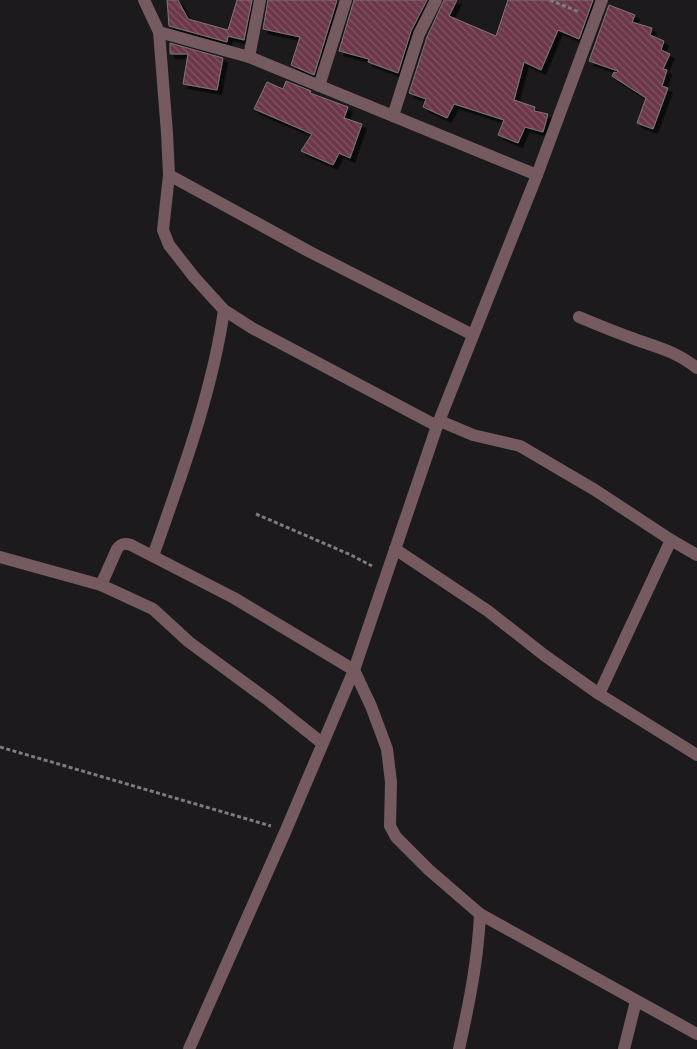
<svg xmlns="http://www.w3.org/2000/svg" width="697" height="1049" viewBox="0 0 697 1049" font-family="'Exo 2',sans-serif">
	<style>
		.building { fill: url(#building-back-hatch); stroke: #7b7778; filter: url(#shadow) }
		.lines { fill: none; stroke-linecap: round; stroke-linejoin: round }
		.path { stroke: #7d7b7d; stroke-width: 3; stroke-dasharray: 4 2.5; stroke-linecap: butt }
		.minor { stroke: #755b5f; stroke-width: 12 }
	</style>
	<defs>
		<pattern id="building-back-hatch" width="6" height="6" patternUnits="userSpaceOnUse" patternTransform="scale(1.25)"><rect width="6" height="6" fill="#6c384a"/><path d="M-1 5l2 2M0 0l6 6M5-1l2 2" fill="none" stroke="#805463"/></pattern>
		<filter id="shadow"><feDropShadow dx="4.5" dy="4.5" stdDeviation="0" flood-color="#0009"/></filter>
	</defs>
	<rect width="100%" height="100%" fill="#1c1a1c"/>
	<g class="building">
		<polygon points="167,0 178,0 188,19 228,30 237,0 252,0 244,40 228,36 227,42 169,26"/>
		<polygon points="268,0 337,0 314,75 291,65 300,37 263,29"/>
		<polygon points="354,0 427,0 411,31 398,73 368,62 369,59 339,51"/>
		<polygon points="444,0 457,0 449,16 496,36 508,0 593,0 579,39 558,30 541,70 524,62 514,100 535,107 534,111 548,114 543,132 525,127 518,143 498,135 504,120 454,104 447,118 423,107 426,99 409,93 427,37"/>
		<polygon points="609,5 635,15 632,22 652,28 650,35 664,41 661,50 670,54 663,69 667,70 662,86 668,88 653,129 637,123 646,98 612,76 614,72 616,73 618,71 589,61"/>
		<polygon points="170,43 223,58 217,90 183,84 188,54 170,54"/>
		<polygon points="286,81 311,91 310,93 348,107 344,118 362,124 350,158 339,153 333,165 301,151 312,134 254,109 267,82 283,89"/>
	</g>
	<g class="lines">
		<g class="path">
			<polyline points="550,0 579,12"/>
			<polyline points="256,514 351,555 372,566"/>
			<polyline points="0,747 271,826"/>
		</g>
		<g class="minor">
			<polyline points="144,0 159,32 249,57 537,175"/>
			<polyline points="159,32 167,133 169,175 163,230 169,245 194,277 224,310 252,328 437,426"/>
			<polyline points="249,57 260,0"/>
			<polyline points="319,86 346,0"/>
			<polyline points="393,116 419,34 436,0"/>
			<polyline points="169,175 310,252 473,335"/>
			<path d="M 579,317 C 598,325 618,333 637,340 C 660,348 677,352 697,368"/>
			<polyline points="440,421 473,435 520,446 595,490 671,540 697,555"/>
			<polyline points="395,549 488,611 544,655 599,694 697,755"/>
			<path d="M 153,556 C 181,476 212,394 224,310"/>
			<polyline points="0,557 101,585 153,609 189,642 268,700 322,743"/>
			<path d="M 101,585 L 117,549 C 121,543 125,543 131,545 L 234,598 L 354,670 L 371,706 L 387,749 L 391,782 L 390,826 L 396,837 L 429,870 L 480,914 L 697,1034"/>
			<polyline points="599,694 671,540"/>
			<polyline points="189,1049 286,830 354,670 437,426 537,175 602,0"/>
			<path d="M 459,1049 C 469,1004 478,960 480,914"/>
			<polyline points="624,1049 636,1001"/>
		</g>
	</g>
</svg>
